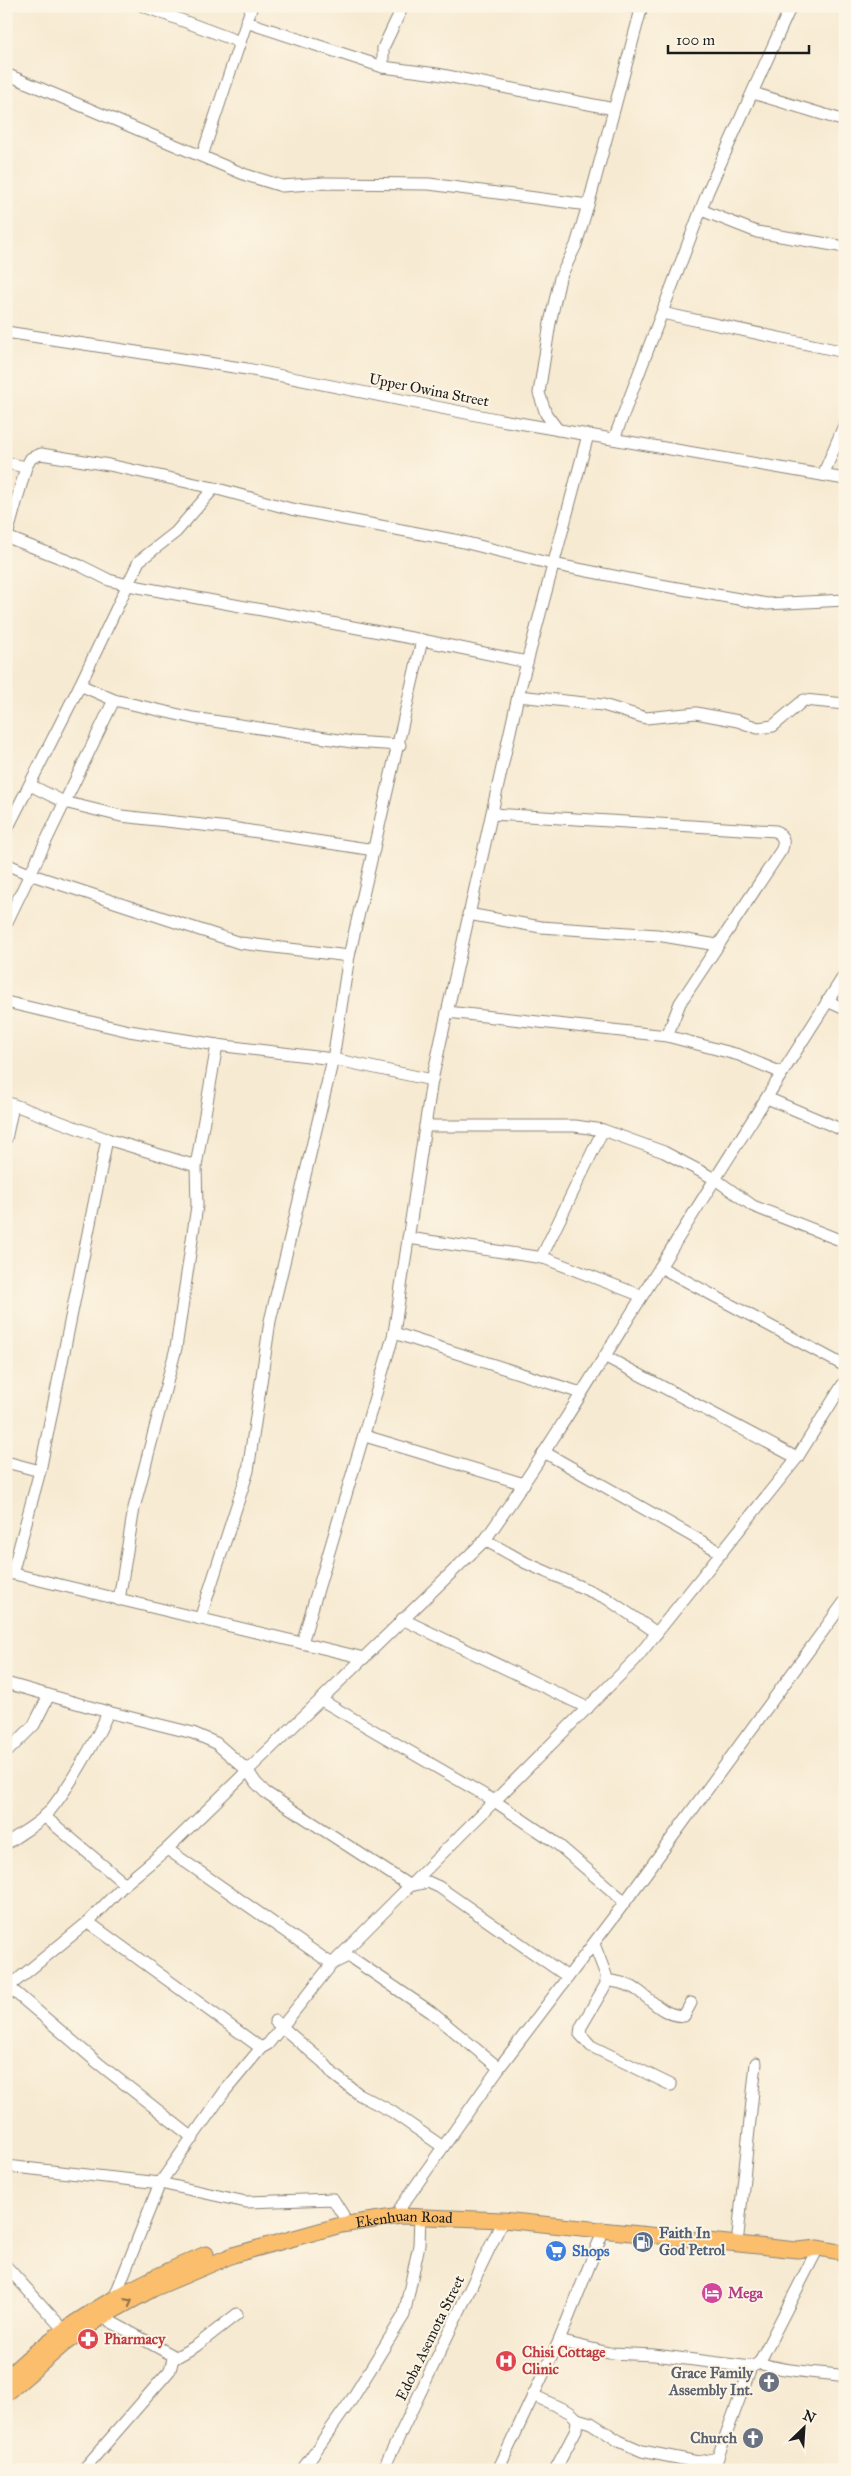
<svg xmlns="http://www.w3.org/2000/svg" width="851" height="2476" viewBox="0 0 851 2476" font-family="'IM FELL Great Primer',serif">
	<style>
		.lines { fill: none; stroke-linecap: round; stroke-linejoin: round }
		.minor-casing { stroke: #8a8377; stroke-width: 13 }
		.major-casing { stroke: #8a8377; stroke-width: 17 }
		.minor { stroke: #fff; stroke-width: 11 }
		.major { stroke: #fabe6d; stroke-width: 15 }
		.oneway { stroke: #8b6d44 }
		.labels { text-anchor: middle; stroke-width: 4; stroke-linejoin: round; paint-order: stroke }
		.street-label { font-size: 15px; fill: #1c1c1c; stroke: #fcf5e5 }
		.service-label { font-size: 15px; font-weight: bold; fill: #4e5e75; stroke: #fcf5e5; text-anchor: start }
		.shop-label { font-size: 15px; font-weight: bold; fill: #366cbe; stroke: #fcf5e5; text-anchor: start }
		.hotel-label { font-size: 15px; font-weight: bold; fill: #b23c85; stroke: #fcf5e5; text-anchor: start }
		.health-label { font-size: 15px; font-weight: bold; fill: #be3a42; stroke: #fcf5e5; text-anchor: start }
		.worship-label { font-size: 15px; font-weight: bold; fill: #5b616d; stroke: #fcf5e5; text-anchor: end }
	</style>
	<rect width="100%" height="100%" fill="#fcf5e5"/>
	<filter id="ink" filterUnits="userSpaceOnUse"><feTurbulence type="fractalNoise" baseFrequency=".02" numOctaves="2"/><feDisplacementMap in="SourceGraphic" scale="10" xChannelSelector="R" yChannelSelector="G"/><feConvolveMatrix kernelMatrix="1 2 1 2 8 2 1 2 1" color-interpolation-filters="sRGB"/></filter>
	<filter id="wash" filterUnits="userSpaceOnUse"><feTurbulence type="fractalNoise" baseFrequency=".0096" numOctaves="4" result="noise"/><feDisplacementMap in="SourceGraphic" scale="20" xChannelSelector="R" yChannelSelector="G"/><feGaussianBlur stdDeviation="1.12" result="paint"/><feColorMatrix in="noise" values="0 0 0 0 0 0 0 0 0 0 0 0 0 0 0 0 0 1.4 0 .05"/><feComposite in="paint" operator="in"/></filter>
	<g filter="url(#wash)">
		<rect width="100%" height="100%" fill="#f7ead2"/>
	</g>
	<g filter="url(#ink)">
		<g class="lines">
			<g class="minor-casing">
				<g id="minor">
					<polyline points="143,6 240,42"/>
					<polyline points="403,6 383,48 383,67 437,74 614,109"/>
					<polyline points="628,6 641,7"/>
					<polyline points="246,22 383,67"/>
					<polyline points="6,74 246,175 282,186 324,183 429,184 588,205"/>
					<polyline points="753,93 845,121"/>
					<polyline points="202,156 252,6"/>
					<polyline points="701,210 757,232 845,247"/>
					<polyline points="662,313 845,352"/>
					<polyline points="6,332 247,369 501,420 845,479"/>
					<polyline points="558,430 546,414 539,393 550,323 560,278 576,245 591,195 642,6"/>
					<polyline points="614,439 708,191 791,6"/>
					<polyline points="6,463 26,467 31,458 41,454 109,465 214,488 291,509 459,541 552,564 649,583 767,604 845,600"/>
					<polyline points="823,475 845,423"/>
					<polyline points="7,537 81,566 109,580 128,585 422,640 527,662"/>
					<polyline points="6,539 26,467"/>
					<polyline points="80,685 114,700 193,718 352,742 400,745"/>
					<polyline points="518,696 603,705 646,718 696,713 738,721 758,728 773,726 804,700 845,704"/>
					<polyline points="30,785 64,802 121,816 238,829 374,850"/>
					<path d="M 492,814 L 776,831 C 783,837 785,840 782,849 L 680,1003 L 667,1036"/>
					<polyline points="6,831 80,685 139,561 176,532 214,488"/>
					<polyline points="6,864 29,874 240,943 349,956"/>
					<polyline points="468,914 541,927 657,935 717,945"/>
					<polyline points="6,924 114,700"/>
					<polyline points="827,1001 845,1009"/>
					<polyline points="6,1002 129,1031 217,1045 333,1059 432,1080"/>
					<polyline points="447,1012 667,1036 739,1055 782,1073"/>
					<polyline points="767,1098 845,1131"/>
					<polyline points="6,1102 107,1139 196,1166"/>
					<polyline points="425,1126 575,1126 603,1130 664,1152 715,1179 753,1206 845,1242"/>
					<polyline points="6,1139 13,1106"/>
					<polyline points="408,1238 544,1258 642,1296"/>
					<polyline points="541,1258 603,1130"/>
					<polyline points="660,1267 845,1366"/>
					<polyline points="394,1333 581,1393"/>
					<polyline points="606,1357 797,1458"/>
					<polyline points="365,1436 524,1484"/>
					<polyline points="544,1452 722,1553"/>
					<polyline points="6,1462 40,1471"/>
					<polyline points="485,1540 526,1563 606,1598 657,1633"/>
					<polyline points="6,1572 364,1658"/>
					<polyline points="12,1574 40,1471 107,1139"/>
					<polyline points="119,1600 134,1508 176,1348 197,1206 196,1166 217,1045"/>
					<polyline points="200,1619 248,1471 270,1321 333,1059 349,956 422,640"/>
					<polyline points="402,1619 588,1708"/>
					<polyline points="302,1643 394,1333 432,1080 518,696 588,435"/>
					<polyline points="6,1683 108,1712 193,1733 216,1743 248,1771 256,1783 265,1792 410,1886 428,1882 439,1887 568,1977"/>
					<polyline points="321,1700 493,1800 555,1842 625,1902"/>
					<polyline points="6,1753 34,1725 49,1695"/>
					<polyline points="44,1816 125,1884"/>
					<path d="M 6,1844 C 18,1835 33,1827 44,1817 C 63,1798 98,1738 108,1712"/>
					<polyline points="167,1849 332,1964 348,1956 353,1959 431,2012 499,2068"/>
					<polyline points="88,1922 261,2048"/>
					<polyline points="594,1944 606,1975 606,1984 581,2027 580,2034 591,2046 671,2085"/>
					<path d="M 606,1980 C 616,1982 628,1983 637,1990 C 653,2001 662,2015 684,2016 L 691,2003"/>
					<polyline points="9,1987 98,2063 193,2138"/>
					<path d="M 6,1989 L 88,1922 L 125,1884 L 167,1849 L 485,1540 C 547,1452 602,1360 659,1269 C 720,1170 783,1072 845,974"/>
					<polyline points="275,2021 323,2062 334,2075 360,2095 391,2111 443,2147"/>
					<polyline points="6,2166 160,2183 246,2202 333,2199 343,2215"/>
					<polyline points="400,2208 499,2068 625,1902 845,1601"/>
					<polyline points="738,2235 756,2063"/>
					<polyline points="6,2266 64,2330"/>
					<polyline points="115,2296 160,2183 225,2091 261,2048 268,2044 332,1964 635,1660 797,1458 845,1381"/>
					<polyline points="559,2341 609,2353 654,2355 751,2367"/>
					<polyline points="173,2359 196,2346 237,2314"/>
					<path d="M 759,2363 C 787,2372 816,2372 845,2376"/>
					<polyline points="533,2395 571,2413 577,2419 576,2430 555,2470"/>
					<polyline points="577,2419 591,2423 619,2441 642,2451 698,2462 718,2458"/>
					<polyline points="83,2470 170,2370 173,2359 172,2355 102,2317"/>
					<polyline points="302,2470 352,2399 404,2315 419,2245 420,2216"/>
					<polyline points="383,2470 503,2220"/>
					<polyline points="498,2470 559,2341 604,2229"/>
					<polyline points="713,2470 751,2367 759,2363 818,2248"/>
				</g>
			</g>
			<g class="major-casing">
				<g id="major">
					<path d="M 6,2378 C 67,2320 129,2287 206,2254"/>
					<path id="s1" d="M 6,2394 L 64,2344 L 102,2317 L 153,2289 L 233,2255 L 341,2225 L 400,2216 L 503,2220 L 797,2250 L 818,2248 L 845,2253"/>
				</g>
			</g>
			<use href="#minor" class="minor"/>
			<use href="#major" class="major"/>
		</g>
		<defs><path id="oneway-chevron" d="M-2-3.5L2.5 0L-2 3.5" fill="none" stroke-width="1.6" stroke-linecap="round" stroke-linejoin="round" transform="scale(1.25)"/></defs>
		<use class="oneway" href="#oneway-chevron" transform="translate(129 2302) rotate(-28)"/>
	</g>
	<defs>
		<g id="fuel-disc" transform="scale(1.125)"><circle r="9.5" fill="#5c6f8a" stroke="#fcf5e5"/><path d="M-5.5-6h7V0h2V4h1.3V-2.5L3-4.5l.8-.8L6-3V5H2.5V1h-1V6h-7ZM-4.2-4.7v3.2H.2V-4.7Z" fill="#fff"/></g>
		<g id="supermarket-disc" transform="scale(1.125)"><circle r="9.5" fill="#3f7fe0" stroke="#fcf5e5"/><path d="M-6-5.5h2.5l.6 2H6L4.5 2H-2.5L-4.4-4H-6ZM-1.5 3.2a1.3 1.3 0 1 0 .1 0ZM3 3.2a1.3 1.3 0 1 0 .1 0Z" fill="#fff"/></g>
		<g id="hotel-disc" transform="scale(1.125)"><circle r="9.5" fill="#d1479c" stroke="#fcf5e5"/><path d="M-6-4.5h1.5V1H6V5H4.5V3h-9V5H-6ZM-4 0a1.8 1.8 0 1 1 3.6 0ZM.5 0V-2.5h3Q6-2.5 6 0Z" fill="#fff"/></g>
		<g id="pharmacy-disc" transform="scale(1.125)"><circle r="9.5" fill="#e0444e" stroke="#fcf5e5"/><path d="M-2-6h4v4h4v4h-4v4h-4v-4h-4v-4h4Z" fill="#fff"/></g>
		<g id="hospital-disc" transform="scale(1.125)"><circle r="9.5" fill="#e0444e" stroke="#fcf5e5"/><path d="M-5-5h3v3.5h4V-5h3V5h-3V1.5h-4V5h-3Z" fill="#fff"/></g>
		<g id="church-disc" transform="scale(1.125)"><circle r="9.5" fill="#6b7280" stroke="#fcf5e5"/><path d="M-1.2-6h2.4v3.5h3.3v2.4h-3.3V6h-2.4V-.1h-3.3v-2.4h3.3Z" fill="#fff"/></g>
	</defs>
	<g fill-rule="evenodd">
		<use href="#fuel-disc" x="643" y="2242"/>
		<use href="#supermarket-disc" x="556" y="2251"/>
		<use href="#hotel-disc" x="712" y="2293"/>
		<use href="#pharmacy-disc" x="88" y="2339"/>
		<use href="#hospital-disc" x="506" y="2361"/>
		<use href="#church-disc" x="769" y="2382"/>
		<use href="#church-disc" x="753" y="2438"/>
	</g>
	<g class="labels">
		<g class="street-label">
			<text transform="translate(429 390) rotate(11)" y="5">Upper Owina Street</text>
			<text dy="5" stroke="none"><textPath href="#s1" startOffset="444">Ekenhuan Road</textPath></text>
			<text transform="translate(430 2338) rotate(-64)" y="5">Edoba Asemota Street</text>
		</g>
		<g class="service-label">
			<text x="659" y="2238">Faith In<tspan x="659" dy="17">God Petrol</tspan></text>
		</g>
		<g class="shop-label">
			<text x="572" y="2256">Shops</text>
		</g>
		<g class="hotel-label">
			<text x="728" y="2298">Mega</text>
		</g>
		<g class="health-label">
			<text x="104" y="2344">Pharmacy</text>
			<text x="522" y="2357">Chisi Cottage<tspan x="522" dy="17">Clinic</tspan></text>
		</g>
		<g class="worship-label">
			<text x="753" y="2378">Grace Family<tspan x="753" dy="17">Assembly Int.</tspan></text>
			<text x="737" y="2443">Church</text>
		</g>
	</g>
	<rect width="851" height="2476" fill="none" stroke="#fcf5e5" stroke-width="25"/>
	<g transform="translate(804 2428) rotate(25)" stroke="#fcf5e5" stroke-width="4" paint-order="stroke">
	<path d="M0-4L9 19L0 12L-9 19Z" fill="#1c1c1c"/>
	<text y="-8" font-size="14" font-weight="bold" text-anchor="middle" fill="#1c1c1c">N</text>
	</g>
	<path d="M668 45v8h141v-8" fill="none" stroke="#1c1c1c" stroke-width="2.5"/>
	<text x="676" y="45" font-size="15" fill="#1c1c1c" stroke="#fcf5e5" stroke-width="4" paint-order="stroke">100 m</text>
</svg>
